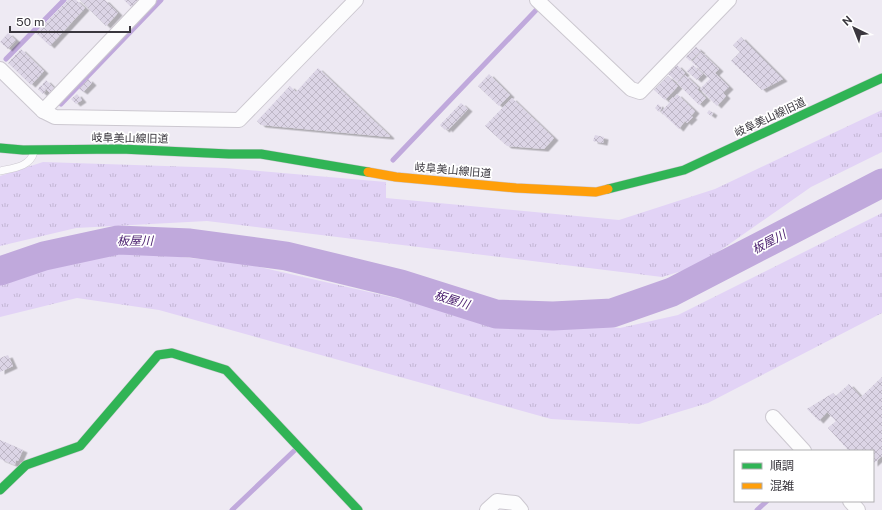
<svg xmlns="http://www.w3.org/2000/svg" width="882" height="510" viewBox="0 0 882 510" font-family="'Public Sans','Noto Sans JP',sans-serif">
	<style>
		.grass { fill: url(#grass-tufts) }
		.lines { fill: none; stroke-linecap: round; stroke-linejoin: round }
		.stream { stroke: #c0a9dc; stroke-width: 5 }
		.river { stroke: #c0a9dc; stroke-width: 29 }
		.building { fill: url(#building-cross-hatch); filter: url(#shadow) }
		.lane-casing { stroke: #ccc8d0; stroke-width: 8 }
		.street-casing { stroke: #ccc8d0; stroke-width: 16 }
		.fast-casing { stroke: #ccc8d0; stroke-width: 10 }
		.slow-casing { stroke: #ccc8d0; stroke-width: 10 }
		.lane { stroke: #fcfcfd; stroke-width: 7 }
		.street { stroke: #fcfcfd; stroke-width: 14 }
		.fast { stroke: #30b455; stroke-width: 9 }
		.slow { stroke: #ff9f0a; stroke-width: 9 }
		.labels { text-anchor: middle; stroke-width: 3.5; stroke-linejoin: round; paint-order: stroke }
		.street-label { font-size: 11px; fill: #3a373e; stroke: #fff }
		.water-label { font-size: 12px; font-style: italic; fill: #461a6b; stroke: #fff }
	</style>
	<defs>
		<pattern id="grass-tufts" width="24" height="20" patternUnits="userSpaceOnUse"><rect width="24" height="20" fill="#e2d3f6"/><path d="M3 7l-1-3M5 7V3M7 7l1-3M15 17l-1-3M17 17v-4M19 17l1-3" fill="none" stroke="#c3b6d4"/></pattern>
		<pattern id="building-cross-hatch" width="8" height="8" patternUnits="userSpaceOnUse"><rect width="8" height="8" fill="#dcd5e6"/><path d="M0 0l8 8M0 8l8-8" fill="none" stroke="#beb7c6"/></pattern>
		<filter id="shadow"><feDropShadow dx="4.5" dy="2.5" stdDeviation="0" flood-color="#0004"/></filter>
	</defs>
	<rect width="100%" height="100%" fill="#eeeaf3"/>
	<g class="grass">
		<polygon points="882,110 882,152 811,187 698,266 662,277 207,221 76,228 0,246 0,176 43,162 226,168 386,182 386,198 619,220 715,189"/>
		<polygon points="882,213 882,313 708,403 639,424 551,419 159,310 77,298 0,317 0,285 48,265 134,252 246,264 461,313 620,328 678,315"/>
	</g>
	<g class="lines">
		<g class="stream">
			<polyline points="6,59 64,0"/>
			<polyline points="61,104 161,0"/>
			<polyline points="393,160 540,6"/>
			<polyline points="232,510 296,449"/>
			<polyline points="757,510 767,501"/>
		</g>
		<polyline class="river" points="0,271 44,256 118,240 190,243 286,256 401,284 496,314 553,316 612,313 672,292 882,183"/>
	</g>
	<g class="building">
		<polygon points="68,0 76,0 85,8 50,46 36,33"/>
		<polygon points="80,0 105,0 118,13 106,26"/>
		<polygon points="124,0 138,0 131,7"/>
		<polygon points="8,33 16,40 8,49 0,42"/>
		<polygon points="741,37 783,79 762,90 731,61 740,52 733,45"/>
		<polygon points="696,47 701,51 690,61 686,57"/>
		<polygon points="21,49 44,71 31,85 8,63"/>
		<polygon points="701,52 719,69 715,73 729,87 723,93 726,96 717,106 700,89 710,79 692,62"/>
		<polygon points="677,65 685,73 677,82 668,74"/>
		<polygon points="693,65 703,74 697,80 687,71"/>
		<polygon points="318,68 390,136 389,137 261,125 257,121 290,86 296,92"/>
		<polygon points="489,74 510,95 499,106 478,86"/>
		<polygon points="685,75 699,88 697,89 706,98 699,105 677,83"/>
		<polygon points="668,76 678,86 665,100 654,90"/>
		<polygon points="88,79 92,83 83,92 79,89"/>
		<polygon points="46,80 54,88 50,93 42,85"/>
		<polygon points="41,85 46,90 43,94 38,89"/>
		<polygon points="77,94 82,100 76,104 71,99"/>
		<polygon points="677,94 695,111 691,116 693,117 687,123 685,121 679,129 661,112 670,102 669,101 673,97 674,98"/>
		<polygon points="512,98 554,138 544,149 507,146 485,126"/>
		<polygon points="461,103 468,109 448,130 447,128 445,130 440,125"/>
		<polygon points="658,104 662,108 659,112 655,108"/>
		<polygon points="709,110 713,113 711,116 707,113"/>
		<polygon points="595,135 604,137 603,143 593,141"/>
		<polygon points="8,355 13,366 0,372 0,358"/>
		<polygon points="882,377 882,456 873,464 873,451 849,451 828,428 836,421 827,412 819,421 807,409 833,393 836,396 849,384 861,397"/>
		<polygon points="0,440 23,450 18,461 16,460 15,465 0,459"/>
	</g>
	<g class="lines">
		<g class="lane-casing">
			<path id="lane" d="M 0,171 C 13,168 30,167 34,152"/>
		</g>
		<g class="street-casing">
			<g id="street">
				<polyline points="537,0 631,89 640,92 729,0"/>
				<polyline points="0,69 43,111 149,0"/>
				<polyline points="43,111 55,117 239,120 356,0"/>
				<polyline points="773,417 804,451"/>
				<polyline points="850,501 858,510"/>
				<polyline points="487,510 497,501 515,503 521,510"/>
			</g>
		</g>
		<g class="fast-casing">
			<g id="fast">
				<polyline points="0,148 23,150 121,149 229,154 261,154 368,172"/>
				<polyline points="608,189 684,170 882,78"/>
				<polyline points="0,490 26,465 80,446 158,355 172,353 226,370 358,510"/>
			</g>
		</g>
		<g class="slow-casing">
			<polyline id="slow" points="368,172 396,177 516,188 596,192 608,189"/>
		</g>
		<use href="#lane" class="lane"/>
		<use href="#street" class="street"/>
		<use href="#fast" class="fast"/>
		<use href="#slow" class="slow"/>
	</g>
	<g class="labels">
		<g class="street-label">
			<text transform="translate(770 117) rotate(-25)" y="4">岐阜美山線旧道</text>
			<text transform="translate(130 138) rotate(1)" y="4">岐阜美山線旧道</text>
			<text transform="translate(453 170) rotate(5)" y="4">岐阜美山線旧道</text>
		</g>
		<g class="water-label">
			<text x="135" y="245">板屋川</text>
			<text transform="translate(769 242) rotate(-28)" y="4">板屋川</text>
			<text transform="translate(452 300) rotate(17)" y="4">板屋川</text>
		</g>
	</g>
	<rect x="734" y="450" width="140" height="52" fill="#ffffff" stroke="#b0afb2"/>
	<rect x="742" y="463" width="20" height="6" fill="#30b455" stroke="#b0afb2"/>
	<text x="770" y="470" font-size="12" fill="#3a373e">順調</text>
	<rect x="742" y="483" width="20" height="6" fill="#ff9f0a" stroke="#b0afb2"/>
	<text x="770" y="490" font-size="12" fill="#3a373e">混雑</text>
	<g transform="translate(854 28) rotate(317)" stroke="#ffffff" stroke-width="3" paint-order="stroke">
	<path d="M0-3L7 15L0 10L-7 15Z" fill="#3a373e"/>
	<text y="-6" font-size="11" font-weight="bold" text-anchor="middle" fill="#3a373e">N</text>
	</g>
	<path d="M10 26v6h120v-6" fill="none" stroke="#3a373e" stroke-width="2"/>
	<text x="16" y="26" font-size="12" fill="#3a373e" stroke="#ffffff" stroke-width="3" paint-order="stroke">50 m</text>
</svg>
